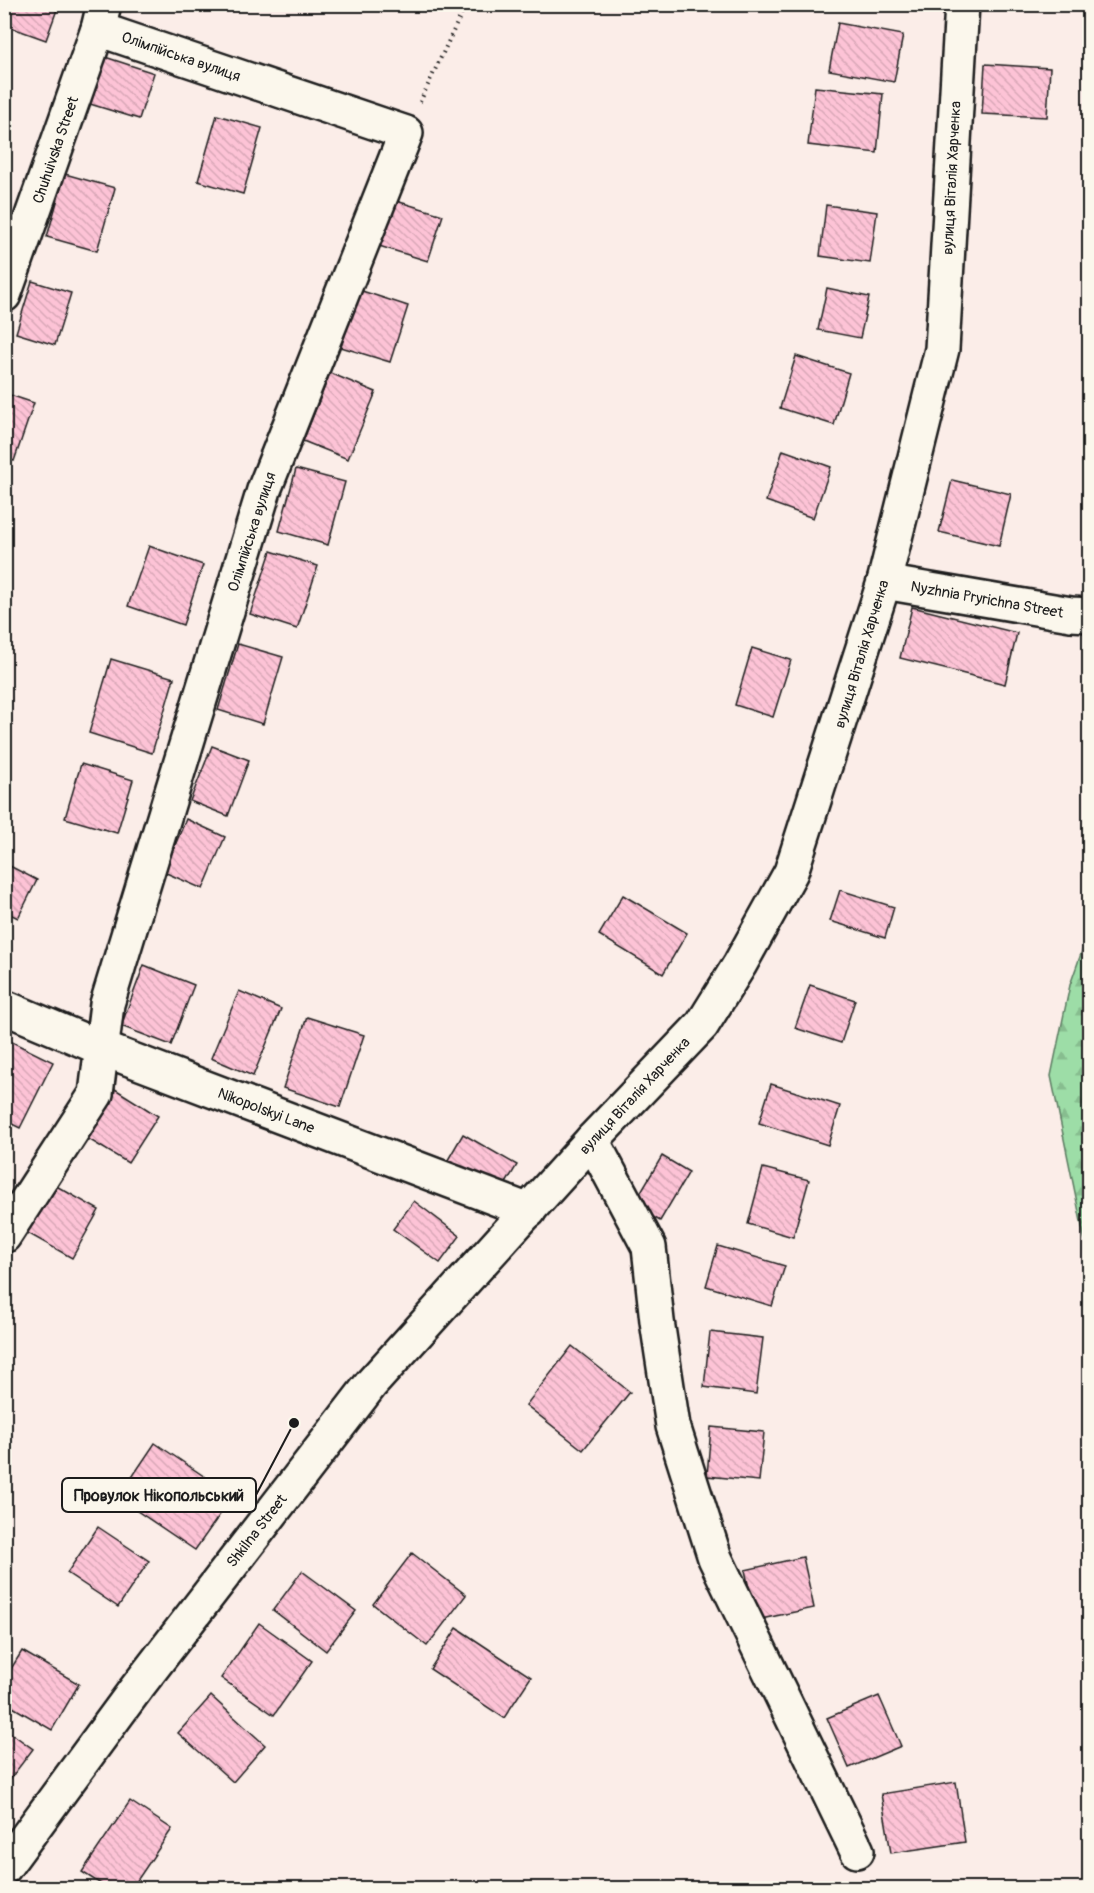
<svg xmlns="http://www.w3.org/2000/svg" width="1094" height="1893" font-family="Pangolin,sans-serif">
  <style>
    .forest { fill: url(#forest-firs); stroke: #5c7c62; stroke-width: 1.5 }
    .building { fill: url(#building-back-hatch); stroke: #1c1c1c; stroke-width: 1.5 }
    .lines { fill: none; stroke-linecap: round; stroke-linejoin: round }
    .minor-casing { stroke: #1c1c1c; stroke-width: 38 }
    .path { stroke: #1c1c1c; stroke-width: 4; stroke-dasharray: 1.5 4.5; stroke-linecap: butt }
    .minor { stroke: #fbf7ec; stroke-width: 33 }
    .labels { text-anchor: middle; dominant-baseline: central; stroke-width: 4.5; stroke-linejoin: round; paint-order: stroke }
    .street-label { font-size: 15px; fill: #1c1c1c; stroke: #fbf7ec }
    .leader { fill: none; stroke: #1c1c1c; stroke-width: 2 }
    .callout-dot { fill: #1c1c1c; stroke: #fbf7ec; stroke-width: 2 }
    .callout { fill: #fbf7ec; stroke: #1c1c1c; stroke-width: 2 }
    .callout-label { font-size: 16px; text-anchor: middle; font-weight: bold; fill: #1c1c1c }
  </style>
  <defs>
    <pattern id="forest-firs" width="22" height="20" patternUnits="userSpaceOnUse" patternTransform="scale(1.5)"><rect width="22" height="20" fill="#9ddda7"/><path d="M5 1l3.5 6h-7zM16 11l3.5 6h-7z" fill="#87bd8f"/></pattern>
    <pattern id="building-back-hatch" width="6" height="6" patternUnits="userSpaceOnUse" patternTransform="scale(1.5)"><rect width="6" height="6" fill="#fdc3d6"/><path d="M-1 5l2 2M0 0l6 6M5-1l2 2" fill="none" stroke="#d8a7b7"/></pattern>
  </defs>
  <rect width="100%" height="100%" fill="#fbede8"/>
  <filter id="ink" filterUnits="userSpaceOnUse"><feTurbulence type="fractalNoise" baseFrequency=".0167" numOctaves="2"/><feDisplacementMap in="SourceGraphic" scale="12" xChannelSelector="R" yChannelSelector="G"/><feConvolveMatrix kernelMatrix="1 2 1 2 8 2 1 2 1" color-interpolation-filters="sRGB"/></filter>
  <g filter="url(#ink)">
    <path class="forest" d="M1089 931V1248L1086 1246 1051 1076 1070 985Z"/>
    <g class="building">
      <path d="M9 4H59L46 40 4 25V17Z"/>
      <path d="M997 4H1048V9Z"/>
      <path d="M838 23 903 35 894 82 829 70Z"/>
      <path d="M105 57 154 73 139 119 90 104Z"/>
      <path d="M985 64 1050 68 1047 117 982 114Z"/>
      <path d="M815 87 883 94 877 153 808 145Z"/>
      <path d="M217 115 262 128 243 194 198 181Z"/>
      <path d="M65 174 115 188 97 251 47 237Z"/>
      <path d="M393 200 443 215 428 261 379 246Z"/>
      <path d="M826 205 877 212 870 263 820 256Z"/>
      <path d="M32 281 71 293 55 345 16 333Z"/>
      <path d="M827 288 869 297 860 338 818 330Z"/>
      <path d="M359 290 408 306 390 362 341 347Z"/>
      <path d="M796 356 849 373 834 425 780 408Z"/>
      <path d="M330 373 376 392 348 459 303 441Z"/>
      <path d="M4 393 34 403 14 461 4 458Z"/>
      <path d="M783 450 831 467 813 518 766 501Z"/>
      <path d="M296 469 345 482 328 545 279 531Z"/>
      <path d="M952 480 1011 494 999 546 939 532Z"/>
      <path d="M149 546 203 565 183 625 128 606Z"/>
      <path d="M271 551 318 566 297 629 250 614Z"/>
      <path d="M912 607 1017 633 1005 684 900 658Z"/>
      <path d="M238 644 283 657 263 724 218 710Z"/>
      <path d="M752 648 791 660 773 717 735 705Z"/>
      <path d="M111 659 174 678 152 753 89 733Z"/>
      <path d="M212 746 249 760 228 816 190 801Z"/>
      <path d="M81 764 133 780 117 833 65 818Z"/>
      <path d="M186 819 225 837 203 889 164 872Z"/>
      <path d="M4 863 37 880 18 918 4 911Z"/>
      <path d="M840 890 894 907 885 938 830 921Z"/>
      <path d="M623 895 687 933 663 974 599 935Z"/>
      <path d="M144 965 194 985 171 1045 121 1026Z"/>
      <path d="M810 985 855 1000 841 1043 795 1028Z"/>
      <path d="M239 991 281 1009 253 1076 211 1058Z"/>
      <path d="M307 1017 364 1035 340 1107 283 1088Z"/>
      <path d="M4 1038 53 1062 20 1128 4 1120Z"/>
      <path d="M771 1084 840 1106 828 1145 759 1123Z"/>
      <path d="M115 1089 158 1116 128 1163 85 1137Z"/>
      <path d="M463 1134 517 1165 499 1195 445 1165Z"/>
      <path d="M662 1156 689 1172 660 1221 633 1205Z"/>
      <path d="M763 1168 809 1180 793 1237 748 1224Z"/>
      <path d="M51 1183 99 1210 72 1258 24 1231Z"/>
      <path d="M414 1201 460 1236 440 1263 393 1229Z"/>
      <path d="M718 1246 785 1266 772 1306 706 1286Z"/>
      <path d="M710 1332 763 1338 756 1394 704 1387Z"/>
      <path d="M572 1346 630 1392 583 1450 526 1405Z"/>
      <path d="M711 1427 764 1432 759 1481 707 1476Z"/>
      <path d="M155 1443 233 1496 195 1550 118 1498Z"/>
      <path d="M98 1527 149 1561 118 1607 67 1573Z"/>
      <path d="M412 1553 466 1595 427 1646 373 1604Z"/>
      <path d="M803 1557 814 1608 756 1620 745 1570Z"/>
      <path d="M302 1571 356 1611 326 1651 273 1610Z"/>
      <path d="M259 1623 312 1661 274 1715 221 1678Z"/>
      <path d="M457 1628 531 1677 504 1718 430 1669Z"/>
      <path d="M22 1651 79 1684 52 1730 4 1702V1680Z"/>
      <path d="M211 1696 265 1745 233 1782 178 1733Z"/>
      <path d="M879 1696 901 1746 849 1768 827 1718Z"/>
      <path d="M4 1728 33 1749 4 1787Z"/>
      <path d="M956 1782 965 1842 891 1853 881 1794Z"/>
      <path d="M130 1801 172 1829 132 1888H107L82 1872Z"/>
    </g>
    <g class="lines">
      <defs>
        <g id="minor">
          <path d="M4 295 98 29 104 4"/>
          <path d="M884 582 1071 614 1090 615"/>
          <path d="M4 1007 101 1048 529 1211"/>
          <path d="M592 1140 649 1247 657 1321 673 1426 715 1558 857 1851"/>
          <path d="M4 1236 96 1094 107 1004 264 490 406 133 98 29"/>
          <path d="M4 1868 135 1690 371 1384 592 1140 702 1025 740 964 791 872 884 582 942 349 962 4"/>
        </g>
      </defs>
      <use href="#minor" class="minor-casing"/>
      <path class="path" d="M420 102 466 4"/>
      <use href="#minor" class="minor"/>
    </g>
  </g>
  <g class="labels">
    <g class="street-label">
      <text transform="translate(181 57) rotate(19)">Олімпійська вулиця</text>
      <text transform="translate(56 150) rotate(-71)">Chuhuivska Street</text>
      <text transform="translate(952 178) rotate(-87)">вулиця Віталія Харченка</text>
      <text transform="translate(252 532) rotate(-72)">Олімпійська вулиця</text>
      <text transform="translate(987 600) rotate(10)">Nyzhnia Pryrichna Street</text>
      <text transform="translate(862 654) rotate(-73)">вулиця Віталія Харченка</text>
      <text transform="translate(635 1096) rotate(-47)">вулиця Віталія Харченка</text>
      <text transform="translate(266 1111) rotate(21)">Nikopolskyi Lane</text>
      <text transform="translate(257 1531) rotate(-52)">Shkilna Street</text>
    </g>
  </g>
  <path class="leader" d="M294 1423L256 1495"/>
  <circle class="callout-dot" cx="294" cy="1423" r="6"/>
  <rect class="callout" x="62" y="1478" width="194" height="34" rx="6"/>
  <g class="callout-label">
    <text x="159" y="1501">Провулок Нікопольський</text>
  </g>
  <rect width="1094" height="1893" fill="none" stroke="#fbf7ec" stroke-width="24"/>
  <rect x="12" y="12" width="1070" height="1869" fill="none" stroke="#1c1c1c" stroke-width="2" filter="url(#ink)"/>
</svg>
